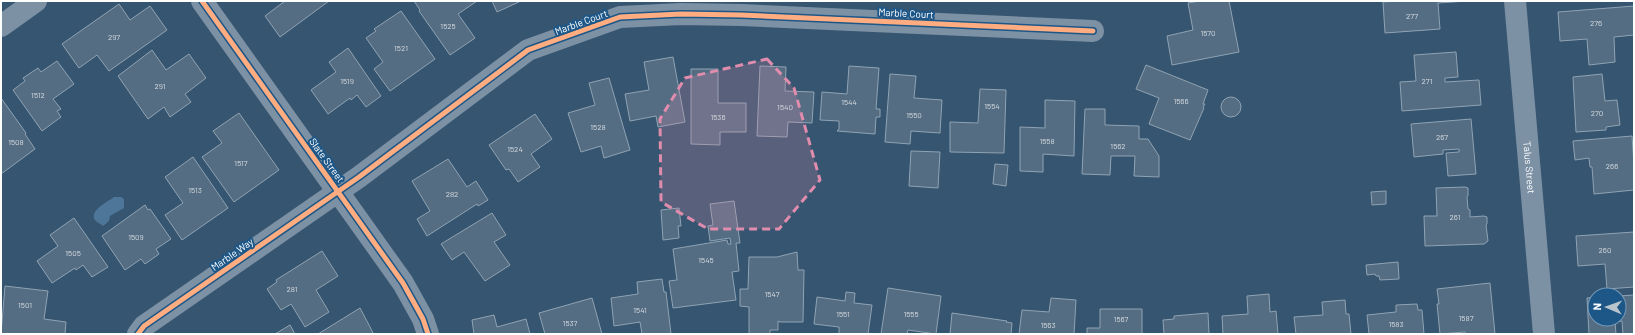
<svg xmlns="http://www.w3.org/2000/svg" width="1635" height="335" font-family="Barlow,sans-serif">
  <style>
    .water { fill: #4e7699 }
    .building { fill: #546d82; stroke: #90a3b3 }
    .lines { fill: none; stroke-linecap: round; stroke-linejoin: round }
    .minor { stroke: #7d91a5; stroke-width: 22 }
    .cycleway-casing { stroke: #1d5788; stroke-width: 8 }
    .cycleway { stroke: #ffac80; stroke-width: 5 }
    .marked { fill: #e08cad; fill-opacity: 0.2; stroke: #e08cad; stroke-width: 3; stroke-dasharray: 8 5; stroke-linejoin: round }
    .labels { text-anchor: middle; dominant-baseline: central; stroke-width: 4; stroke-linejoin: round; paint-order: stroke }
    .number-label { font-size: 8px; fill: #d4dae0 }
    .street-label { font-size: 10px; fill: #fff; stroke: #1d5788 }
  </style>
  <rect width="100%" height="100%" fill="#365570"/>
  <path class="water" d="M114 197H121L124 199V208L110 216 109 221 103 226C100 223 97 223 95 220 89 210 108 202 114 197Z"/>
  <g class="building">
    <path d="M285 1H329L280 37 265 16Z"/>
    <path d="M414 1H477L458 14 475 38 450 55 419 11 420 10Z"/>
    <path d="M492 1H521L497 12Z"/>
    <path d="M1200 1H1229L1239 52 1172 65 1167 36 1193 30 1188 3Z"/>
    <path d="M1397 1H1468L1438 3 1440 29 1385 33 1383 2Z"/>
    <path d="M119 4 130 20 150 6 167 30 109 71 97 55 79 68 62 44Z"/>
    <path d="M1634 6V35L1614 37 1615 62 1589 65 1587 39 1560 41 1558 12Z"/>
    <path d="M401 11 435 59 390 91 374 69 383 62 366 38 376 31 374 29Z"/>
    <path d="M348 48 381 96 366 107 357 95 351 100 350 98 328 114 311 90 336 72 329 62Z"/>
    <path d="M152 50 166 70 189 54 206 78 185 94 191 102 170 117 164 107 148 119 118 76Z"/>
    <path d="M1456 52 1458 77 1445 78V82L1479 80 1481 105 1402 111 1400 82 1416 81 1414 55Z"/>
    <path d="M673 57 685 122 658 127 656 116 630 121 625 94 649 90 644 62Z"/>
    <path d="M57 61 74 84 53 99 61 109 57 111 61 117 42 131 13 90 25 81 23 78 38 68 41 72Z"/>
    <path d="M1146 65 1208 90 1203 104H1205L1203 107 1204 108 1190 140 1149 124 1159 98 1136 89Z"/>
    <path d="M760 66 786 67 785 91 814 92 812 123 788 122 787 137 757 136Z"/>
    <path d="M849 66 879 68 876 109H880V117H876L875 134 837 131 839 129V121L820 120 822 92 847 94Z"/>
    <path d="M691 69H718V103H746V132H720V145L691 144Z"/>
    <path d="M890 74 916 76 914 98 942 100 940 133 911 131 910 144 885 142Z"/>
    <path d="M1602 74 1605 101 1617 100 1620 125 1606 127V130L1576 132 1573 77Z"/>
    <path d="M609 78 630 150 604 158 601 146 581 152 568 113 595 105 589 83Z"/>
    <path d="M980 89 1006 90 1004 153 950 152V122L978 123Z"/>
    <circle cx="1231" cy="107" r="10"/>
    <path d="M1 98 26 133 25 134 35 149 1 174Z"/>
    <path d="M1045 100 1075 101 1074 156 1043 154V172L1020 171V127L1045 128Z"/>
    <path d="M1085 109H1105V125L1139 126V139H1148L1159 156V177L1134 176 1135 156H1111L1110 175 1082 174Z"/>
    <path d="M239 113 279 170 234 202 202 157 222 143 213 131Z"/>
    <path d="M535 114 552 139 531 154 540 167 518 182 509 169 506 170 489 145Z"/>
    <path d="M1471 119 1476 174 1448 176 1446 153 1459 152V149L1443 150V154L1414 157 1411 124Z"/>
    <path d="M1632 136 1634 165V190L1594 194 1592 167H1590L1589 158 1575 160 1573 141Z"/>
    <path d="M911 151 940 152 938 188 909 186Z"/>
    <path d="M193 157 228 208 182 240 165 215 183 203 165 177Z"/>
    <path d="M448 159 467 187 476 181 488 200 478 206 477 204 427 236 417 219 430 211 412 181Z"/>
    <path d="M995 164 1008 165 1006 186 993 184Z"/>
    <path d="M1465 187 1468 188V196L1467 197 1468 209 1470 210V217L1484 216 1487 217V224L1486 225 1488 241 1484 244 1425 246 1424 216H1437L1436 188Z"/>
    <path d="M1386 191V204L1372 205 1371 192Z"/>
    <path d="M734 201 740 243H736L739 271 732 272 736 300 673 308 669 281 677 280 673 249 727 240 728 244H731L730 238 710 241 708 226 713 225 710 204Z"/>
    <path d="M145 205 148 210 150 209 171 239 156 249 159 254 145 264 141 259 125 270 102 236Z"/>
    <path d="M679 208 681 226H678L679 238 663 240 661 210Z"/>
    <path d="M492 213 506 235 494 242 510 265 485 281 464 252 452 260 441 244Z"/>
    <path d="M74 218 108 267 92 277 83 265 76 270 75 268 52 283 37 261 58 246 50 235Z"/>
    <path d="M1634 232V287L1607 289 1605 264 1578 266 1576 236Z"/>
    <path d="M322 251 338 276 316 290 329 312 305 327 291 304 281 310 267 289 277 282 276 280Z"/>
    <path d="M797 252 798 270H804L803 322H780L778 321V330H770V334H749V307L740 306V289H748L749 257H777Z"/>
    <path d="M1398 262 1399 279 1380 280 1379 276H1376L1375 274 1367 275 1366 265Z"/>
    <path d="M662 279 664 292H666L671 334H642L640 322 614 326 611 298 638 294 637 282Z"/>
    <path d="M1490 283 1495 334H1465V332L1440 334 1437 304H1439L1437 289Z"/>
    <path d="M5 286 48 291 44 319 66 322 65 334H1Z"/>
    <path d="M888 288 941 296 936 334 908 330 907 334H881Z"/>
    <path d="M846 292 855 293 854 303 872 305 868 334H839V327L814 324 817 297 845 301Z"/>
    <path d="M1269 294 1270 312 1276 311 1278 334H1223L1222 316 1248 314 1247 296Z"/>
    <path d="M1634 295V334H1623L1622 321 1615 322 1616 334H1589L1587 298 1595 297V319H1619V296Z"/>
    <path d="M592 298 602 334H545L539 313Z"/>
    <path d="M1051 298 1076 300 1074 334H1019L1022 310 1049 312Z"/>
    <path d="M1345 300 1346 314H1349L1351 334H1296L1294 317 1323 315 1322 302Z"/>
    <path d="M1417 304 1418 310H1422L1424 334H1369L1367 315 1396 312V305Z"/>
    <path d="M360 308 369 325 373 333 371 334H318Z"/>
    <path d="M1100 309H1142V334H1087V328H1100Z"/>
    <path d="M952 313 1007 321 1006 322 1012 323 1011 334H950Z"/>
    <path d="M1208 313 1209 334H1164L1163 320 1174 319V316Z"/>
    <path d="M494 315 497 327 526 319 530 334H474L472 320Z"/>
    <path d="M290 325 295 334H275Z"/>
  </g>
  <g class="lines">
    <g class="minor">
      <path d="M202 1 403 283 423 319 428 334"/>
      <path id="s1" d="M1515 1 1544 334"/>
      <path d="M1 26 36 1"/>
      <path d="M138 334 144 326 359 177 528 50 620 17 681 14 741 15 1093 31"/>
    </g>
    <defs>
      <g id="cycleway">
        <path d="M202 1 403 283 423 319 428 334"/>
        <path d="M138 334 144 326 359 177 528 50 620 17 681 14 741 15 1093 31"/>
      </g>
    </defs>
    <use href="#cycleway" class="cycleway-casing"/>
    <use href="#cycleway" class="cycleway"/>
  </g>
  <path class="marked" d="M767 59 794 88 820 180 779 229H708L661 202 660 119 685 78Z"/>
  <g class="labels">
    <g class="number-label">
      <text x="1412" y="16">277</text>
      <text x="1596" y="23">276</text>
      <text x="448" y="26">1525</text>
      <text x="1208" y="33">1570</text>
      <text x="114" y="37">297</text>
      <text x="401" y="48">1521</text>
      <text x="347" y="81">1519</text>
      <text x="1427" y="81">271</text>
      <text x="160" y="86">291</text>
      <text x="38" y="95">1512</text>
      <text x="1181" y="101">1566</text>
      <text x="849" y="102">1544</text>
      <text x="992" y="106">1554</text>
      <text x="785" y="107">1540</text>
      <text x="1597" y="113">270</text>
      <text x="914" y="115">1550</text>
      <text x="718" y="117">1536</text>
      <text x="598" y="127">1528</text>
      <text x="1442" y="137">267</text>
      <text x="1047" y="141">1558</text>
      <text x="16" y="142">1508</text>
      <text x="1118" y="146">1562</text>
      <text x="515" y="149">1524</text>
      <text x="241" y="163">1517</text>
      <text x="1612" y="166">266</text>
      <text x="195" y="190">1513</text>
      <text x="452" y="194">282</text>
      <text x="1455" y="217">261</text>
      <text x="136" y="237">1509</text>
      <text x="1605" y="250">260</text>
      <text x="73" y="253">1505</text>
      <text x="706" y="260">1545</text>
      <text x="292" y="289">281</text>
      <text x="772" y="294">1547</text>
      <text x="25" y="305">1501</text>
      <text x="640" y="310">1541</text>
      <text x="843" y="314">1551</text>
      <text x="911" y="314">1555</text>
      <text x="1466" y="318">1587</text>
      <text x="1121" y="319">1567</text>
      <text x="570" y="323">1537</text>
      <text x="1396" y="324">1583</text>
      <text x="1048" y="325">1563</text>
    </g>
    <g class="street-label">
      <text transform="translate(906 13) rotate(3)">Marble Court</text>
      <text transform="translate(581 22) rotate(-20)">Marble Court</text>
      <text transform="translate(327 160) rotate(54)">Slate Street</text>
      <text stroke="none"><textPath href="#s1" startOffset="167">Talus Street</textPath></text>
      <text transform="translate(232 254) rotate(-35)">Marble Way</text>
    </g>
  </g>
  <rect width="1635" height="335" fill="none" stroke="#ffffff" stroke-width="4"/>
  <g transform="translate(1607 307) rotate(272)"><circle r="19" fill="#1d5788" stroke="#779ab8"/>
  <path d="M0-3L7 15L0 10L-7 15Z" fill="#b9c4cd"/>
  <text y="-6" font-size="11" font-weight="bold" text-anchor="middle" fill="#ffffff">N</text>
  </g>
</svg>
